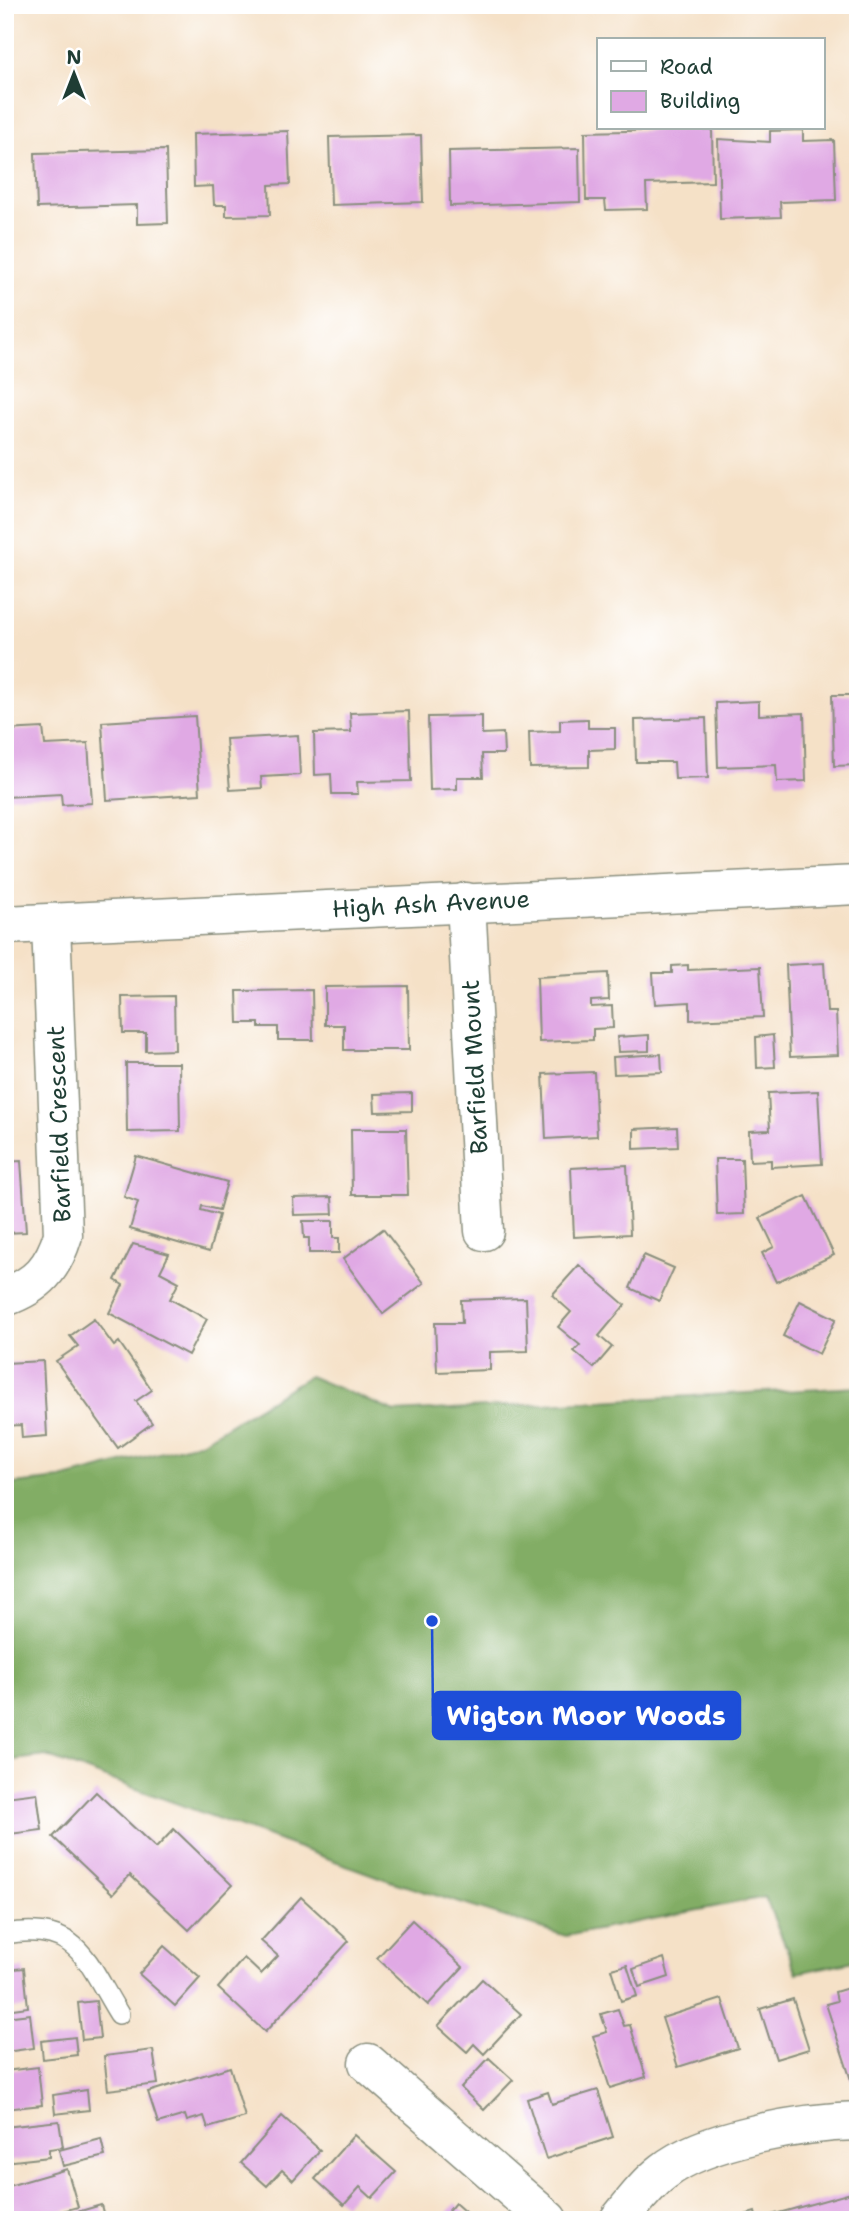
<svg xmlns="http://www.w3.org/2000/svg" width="863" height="2225" font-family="'Shantell Sans',sans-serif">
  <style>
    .forest { fill: #82ad65; stroke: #50754c; stroke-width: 2 }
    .building { fill: #e0a9e4 }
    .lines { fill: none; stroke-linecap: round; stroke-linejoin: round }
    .service-casing { stroke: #8a8f7e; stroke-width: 22 }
    .minor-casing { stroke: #8a8f7e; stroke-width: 41 }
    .service { stroke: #fff; stroke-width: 19 }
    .minor { stroke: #fff; stroke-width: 38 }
    .labels { text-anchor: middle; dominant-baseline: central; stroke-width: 5; stroke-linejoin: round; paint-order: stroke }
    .street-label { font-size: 24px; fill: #1f3d34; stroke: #fff }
    .leader { fill: none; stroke: #1d4ed8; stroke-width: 2.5 }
    .callout-dot { fill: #1d4ed8; stroke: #fff; stroke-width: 2.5 }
    .callout { fill: #1d4ed8; stroke: #1d4ed8; stroke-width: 2.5 }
    .callout-label { font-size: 26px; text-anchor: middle; font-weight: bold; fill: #fff }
  </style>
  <rect width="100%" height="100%" fill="#fff"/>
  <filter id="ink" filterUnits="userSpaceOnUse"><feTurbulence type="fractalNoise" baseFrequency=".0143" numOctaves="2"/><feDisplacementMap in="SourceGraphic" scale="14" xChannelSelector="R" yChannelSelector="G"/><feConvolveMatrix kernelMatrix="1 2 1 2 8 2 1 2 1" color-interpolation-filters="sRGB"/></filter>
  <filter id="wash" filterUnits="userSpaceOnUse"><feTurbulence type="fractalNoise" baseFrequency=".00686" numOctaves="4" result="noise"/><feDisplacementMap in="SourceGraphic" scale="28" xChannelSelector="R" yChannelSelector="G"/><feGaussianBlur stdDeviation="1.57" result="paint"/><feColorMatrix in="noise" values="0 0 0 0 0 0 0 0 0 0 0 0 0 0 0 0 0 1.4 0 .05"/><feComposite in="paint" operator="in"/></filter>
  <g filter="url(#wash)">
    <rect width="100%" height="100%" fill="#f5e1c7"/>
    <path class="forest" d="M309 1376 395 1412 858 1387V1960L797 1973 765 1897 566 1936 390 1881 46 1756 5 1761V1485L61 1479 201 1442Z"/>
    <g id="blocks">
      <g class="building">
        <rect x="5" y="110" width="5" height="50"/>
        <path d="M712 129 713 182 646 184 647 209 606 210 605 200H586L585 132Z"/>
        <path d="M803 130V141L834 140 836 200 780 202 781 217 720 219 718 139 770 142V131Z"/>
        <path d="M288 131 290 184 269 185 270 215 226 216V205H214L213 186 194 187 193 134Z"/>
        <path d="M421 135 423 202 331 205 329 137Z"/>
        <path d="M579 148 580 202 450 206 449 151Z"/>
        <path d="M166 150 168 223 137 224V205L37 208 35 153Z"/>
        <path d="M832 695H858V765L834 766Z"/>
        <path d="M759 701V715L804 713 806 781 777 782 776 765 718 767 716 703Z"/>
        <path d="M409 711 411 781 357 782 358 794H332L331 774 315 775 314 733 351 732 350 713Z"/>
        <path d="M195 716 200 794 107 800 102 722Z"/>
        <path d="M482 716V734L503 733 504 754H482L483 777H457V789L430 790 428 717Z"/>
        <path d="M706 718 708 778 675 779 674 762H636L635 720Z"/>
        <path d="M588 719V728H615V749L589 750V767L530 768 529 732 560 731V720Z"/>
        <path d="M43 728 45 745 88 743 92 803 62 805 61 794 5 797V730Z"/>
        <path d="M298 735 300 775 261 777 262 788 230 790 226 739Z"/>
        <path d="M824 963 827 1012H836L838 1055 790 1057 786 965Z"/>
        <path d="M688 965V970L760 967 763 1017 690 1020V1002L655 1004 653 973H672V966Z"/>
        <path d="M608 973 609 1000 591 1001V1007L612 1006 613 1028 593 1029V1040L539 1042 537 977Z"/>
        <path d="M408 986 409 1050H344V1025H325V987Z"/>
        <path d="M312 990 313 1040H278V1027H259V1023H238L237 991Z"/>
        <path d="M174 996 175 1050 146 1051V1033H123L122 997Z"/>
        <path d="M649 1035V1051L618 1052 617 1037Z"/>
        <path d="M773 1035 775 1067 757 1068 756 1037Z"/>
        <path d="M661 1054 662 1072 614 1074 613 1057Z"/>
        <path d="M126 1063H179L180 1131 127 1132Z"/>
        <path d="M594 1072 597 1136 546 1139 543 1074Z"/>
        <path d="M818 1091 822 1164 771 1167V1160L750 1161 749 1131 770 1130 768 1093Z"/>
        <path d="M412 1093V1111L375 1112 374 1094Z"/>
        <path d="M677 1127 678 1147 634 1149V1129Z"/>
        <path d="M351 1129H406L408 1195H352Z"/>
        <path d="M136 1156 227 1182 219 1210 202 1206 201 1210 219 1215 209 1252 130 1229 138 1202 124 1197Z"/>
        <path d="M715 1159H742L744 1214 717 1215Z"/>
        <path d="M21 1161 26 1232 5 1233V1162Z"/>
        <path d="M627 1165 630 1234 574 1237 571 1168Z"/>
        <path d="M806 1196 834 1255 776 1282 762 1253 774 1247 760 1218Z"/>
        <path d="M332 1197 333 1214 294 1215 293 1198Z"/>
        <path d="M303 1221H333V1238H339V1253H309V1238H304Z"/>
        <path d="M383 1229 424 1283 383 1314 343 1259Z"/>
        <path d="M133 1244 169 1254 160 1272 179 1282 170 1299 207 1319 188 1355 109 1313 123 1285 115 1280Z"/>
        <path d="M644 1255 674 1268 659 1301 630 1288Z"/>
        <path d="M579 1265 625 1305 599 1336 612 1347 594 1368 574 1351 580 1345 558 1327 571 1312 552 1295Z"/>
        <path d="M526 1298 528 1351 490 1352V1370L437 1372 435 1323H462L461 1300Z"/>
        <path d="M800 1301 836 1319 819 1354 783 1336Z"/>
        <path d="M94 1319 114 1346 119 1342 152 1390 136 1401 152 1423 118 1448 56 1361 78 1346 70 1336Z"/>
        <path d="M43 1361 47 1436 22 1438 21 1425 5 1426V1363Z"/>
        <path d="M96 1792 156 1848 174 1829 232 1885 189 1930 130 1875 113 1894 53 1837Z"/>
        <path d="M37 1793 42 1830 10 1834 5 1797Z"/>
        <path d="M301 1897 349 1941 265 2032 218 1988 244 1958 261 1974 278 1956 261 1941Z"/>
        <path d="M412 1920 463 1967 428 2005 377 1958Z"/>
        <path d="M164 1946 200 1978 175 2006 139 1974Z"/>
        <path d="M664 1958 669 1977 639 1987 633 1969Z"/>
        <path d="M627 1965 637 1996 621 2001 611 1969Z"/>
        <path d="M24 1968 28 2007 5 2010V1970Z"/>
        <path d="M482 1979 521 2014 484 2054 474 2044 467 2052 438 2026Z"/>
        <path d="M858 1985V2078L851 2080 826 2004 837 2001 835 1992Z"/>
        <path d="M722 1999 738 2048 678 2067 662 2018Z"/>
        <path d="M793 1999 809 2049 776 2059 760 2009Z"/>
        <path d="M96 2001 100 2038 82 2040 78 2003Z"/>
        <path d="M618 2009 624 2026 630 2025 646 2077 610 2088 593 2036 607 2032 601 2014Z"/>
        <path d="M30 2014 34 2048 5 2052V2017Z"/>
        <path d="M75 2037 77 2055 43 2059 41 2041Z"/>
        <path d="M153 2050 158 2084 108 2090 104 2056Z"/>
        <path d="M489 2058 513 2080 484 2110 461 2088Z"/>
        <path d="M38 2067 42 2105 5 2109V2071Z"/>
        <path d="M230 2067 245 2117 208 2128 204 2116 187 2121 185 2115 158 2123 148 2092Z"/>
        <path d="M87 2090 89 2110 55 2114 53 2095Z"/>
        <path d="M598 2090 613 2137 546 2159 527 2099 548 2092 552 2104Z"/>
        <path d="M282 2116 320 2150 293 2180 282 2170 267 2186 241 2163Z"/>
        <path d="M59 2121 63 2147 49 2149V2157L5 2162V2127Z"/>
        <path d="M354 2135 396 2172 372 2198 360 2187 344 2205 315 2179Z"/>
        <path d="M101 2139 105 2156 63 2166 59 2150Z"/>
        <path d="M67 2169 78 2207 44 2216 45 2220H5V2187Z"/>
        <path d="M858 2191V2220H769L768 2216Z"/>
        <path d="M455 2203 474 2220H441Z"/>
        <path d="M101 2205 105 2220H68L67 2215Z"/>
        <path d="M755 2212 757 2220H731V2219Z"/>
      </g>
    </g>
  </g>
  <g filter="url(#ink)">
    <use href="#blocks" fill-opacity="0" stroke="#8a8f7e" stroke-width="2"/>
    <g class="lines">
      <defs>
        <path id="service" d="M5 1934C79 1921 86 1961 119 2014"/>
        <g id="minor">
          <path d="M466 902 484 1231"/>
          <path d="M5 925 858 885"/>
          <path d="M5 1297C38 1285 53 1268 63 1235L51 924"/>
          <path d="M368 2063 548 2220"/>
          <path d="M619 2220C632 2204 646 2185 663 2172 705 2138 804 2122 858 2121"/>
        </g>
      </defs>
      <use href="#service" class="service-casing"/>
      <use href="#minor" class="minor-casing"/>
      <use href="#service" class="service"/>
      <use href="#minor" class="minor"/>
    </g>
  </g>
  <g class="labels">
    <g class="street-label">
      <text transform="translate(431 904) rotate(-3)">High Ash Avenue</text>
      <text transform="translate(475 1067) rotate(-93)">Barfield Mount</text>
      <text transform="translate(59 1124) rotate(-92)">Barfield Crescent</text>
    </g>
  </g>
  <path class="leader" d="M432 1621L433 1716"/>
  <circle class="callout-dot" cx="432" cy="1621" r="7"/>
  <rect class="callout" x="433" y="1692" width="307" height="47" rx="7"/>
  <g class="callout-label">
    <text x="586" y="1725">Wigton Moor Woods</text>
  </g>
  <rect width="863" height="2225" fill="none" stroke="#fff" stroke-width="28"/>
  <rect x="597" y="38" width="228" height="91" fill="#ffffff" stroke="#a5b1ae" stroke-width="2"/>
  <rect x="611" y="61" width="35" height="10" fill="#ffffff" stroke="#a5b1ae" stroke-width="2"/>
  <text x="660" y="74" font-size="21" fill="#1f3d34">Road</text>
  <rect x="611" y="91" width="35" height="21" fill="#e0a9e4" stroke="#a5b1ae" stroke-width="2"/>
  <text x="660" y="108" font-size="21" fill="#1f3d34">Building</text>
  <g transform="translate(74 74)" stroke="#ffffff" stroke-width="5" paint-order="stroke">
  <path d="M0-5L12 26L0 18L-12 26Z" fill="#1f3d34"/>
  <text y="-10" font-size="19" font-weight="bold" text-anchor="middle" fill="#1f3d34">N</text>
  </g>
</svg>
